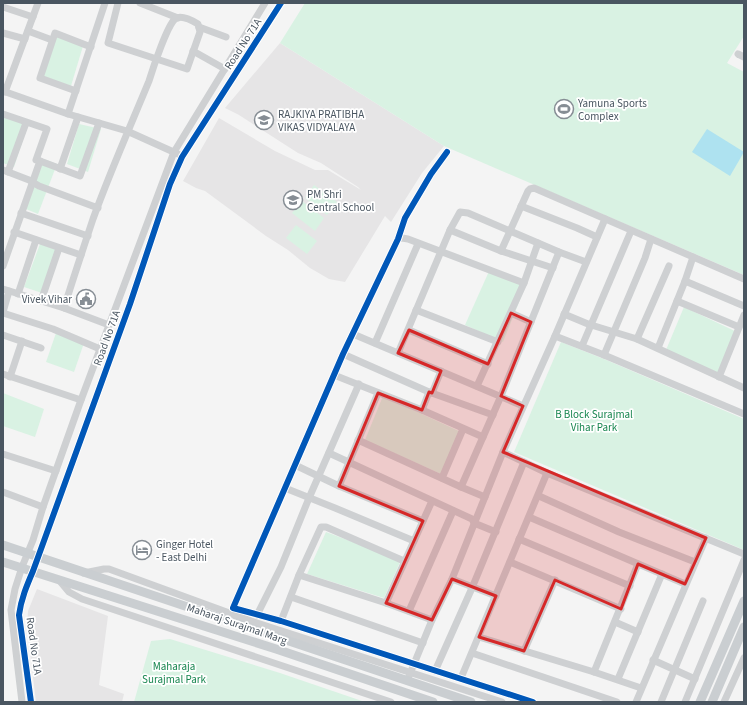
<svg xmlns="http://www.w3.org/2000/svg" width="747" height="705" font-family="'Source Sans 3',sans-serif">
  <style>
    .education { fill: #e6e5e6 }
    .green { fill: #d9f2e3 }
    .water { fill: #aee2f0 }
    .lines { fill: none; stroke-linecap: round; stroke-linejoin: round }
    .minor { stroke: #ced0d2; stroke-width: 7 }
    .major { stroke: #caced1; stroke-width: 9 }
    .cycleway-casing { stroke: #fff; stroke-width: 8 }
    .cycleway { stroke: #0057b8; stroke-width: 6 }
    .marked { fill: #d62828; fill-opacity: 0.2; stroke: #d62828; stroke-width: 3; stroke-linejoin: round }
    .labels { text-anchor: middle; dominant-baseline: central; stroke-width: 3.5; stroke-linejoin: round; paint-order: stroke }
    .street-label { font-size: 11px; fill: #4a5661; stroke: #fff }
    .poi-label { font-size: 11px; fill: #4a5661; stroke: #fff; text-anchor: start }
    .park-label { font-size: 11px; fill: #17864f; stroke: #fff }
  </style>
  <rect width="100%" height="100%" fill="#f4f4f4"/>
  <g class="education">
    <path d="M280 43 444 146 422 173 391 222 385 216 345 282 329 279 310 268 288 250 266 236 205 191 196 188 183 181 219 118 275 151 315 170H328L361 190 358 187 321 163 298 153 239 115 225 108Z"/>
    <path d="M37 589 108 616 99 685 124 694 122 702H36L27 627 28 611Z"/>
  </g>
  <g class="green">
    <path d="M305 3H744V36L727 63 744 72V275L444 146 280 43Z"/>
    <path d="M57 36 83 46 71 86 43 76Z"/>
    <path d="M3 112 29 121 14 167 3 163Z"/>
    <path d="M79 124 101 129 88 172 67 164Z"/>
    <path d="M44 159 57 164 38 214 26 209Z"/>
    <path d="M314 185 337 202 327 215 305 198Z"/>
    <path d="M302 201 324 218 315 231 292 213Z"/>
    <path d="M296 225 317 241 307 254 286 238Z"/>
    <path d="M40 244 60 251 45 294 24 287Z"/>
    <path d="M490 269 526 285 503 342 465 325Z"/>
    <path d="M684 307 739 333 722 375 666 350Z"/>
    <path d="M56 333 84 343 74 372 46 362Z"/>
    <path d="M561 342 604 359 744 419V550L514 452Z"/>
    <path d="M3 393 44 409 35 437 3 426Z"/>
    <path d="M383 396 461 432 441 474 365 440Z"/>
    <path d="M326 532 401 560 384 598 307 574Z"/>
    <path d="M170 639 280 673 365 702H134L151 641Z"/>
  </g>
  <path class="water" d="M707 129 744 152 730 176 692 152Z"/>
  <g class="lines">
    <g class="minor">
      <path d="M140 3 178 18"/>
      <path d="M3 7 33 17"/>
      <path d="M199 27 226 37"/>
      <path d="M28 31 52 40"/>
      <path d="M3 33 25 39"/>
      <path d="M193 51 225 69"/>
      <path d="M738 54 744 57"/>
      <path d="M3 91 68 114 127 131 178 154"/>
      <path d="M76 91 40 78 55 33 91 47"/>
      <path d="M5 92 38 3"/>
      <path d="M3 114 47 129 36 160 40 161 3 266"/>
      <path d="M68 114 105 3"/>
      <path d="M447 152 431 174 405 218 398 239 343 354 233 608 281 621 533 702"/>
      <path d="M40 161 80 176 99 123"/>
      <path d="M60 169 78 117"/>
      <path d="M3 170 29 180 39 186 98 208"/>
      <path d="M8 172 26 123"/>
      <path d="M521 206 577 228 597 237"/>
      <path d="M21 213 88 236"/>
      <path d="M450 230 501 251 553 268"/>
      <path d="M14 232 81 255"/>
      <path d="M398 239 402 238 408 239 524 283"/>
      <path d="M501 251 528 191 530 189 534 188 744 279"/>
      <path d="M685 281 744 306"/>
      <path d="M3 289 64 308 109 325"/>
      <path d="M18 294 36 240"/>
      <path d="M41 301 59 248"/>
      <path d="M677 301 739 327"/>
      <path d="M64 308C73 279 83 249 93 219 110 172 130 127 149 81 153 68 167 26 175 19 181 14 193 21 198 24L200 32 187 69 108 43 118 3"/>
      <path d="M416 310 498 342"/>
      <path d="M3 312 9 291"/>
      <path d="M3 313 53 329 100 349"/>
      <path d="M511 313 531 322"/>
      <path d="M564 314 588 324 637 339 744 388"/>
      <path d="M409 330 488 364"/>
      <path d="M353 334 523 406"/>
      <path d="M3 335 41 348"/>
      <path d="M555 336 604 355 744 414"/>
      <path d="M637 339 669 266"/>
      <path d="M375 343 418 244"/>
      <path d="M582 346 631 231"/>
      <path d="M658 348 685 281 693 257"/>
      <path d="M398 353 450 230 460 212 468 213 559 252 586 262"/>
      <path d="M343 354 429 392 493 415"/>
      <path d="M604 355 645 258 651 239"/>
      <path d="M3 374 81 400"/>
      <path d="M334 375 422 410 483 437"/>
      <path d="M10 377 22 341"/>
      <path d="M719 377 744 315"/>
      <path d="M477 386 524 283 538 243"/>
      <path d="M432 393 441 371"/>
      <path d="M422 410 429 392"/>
      <path d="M358 440 461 487 485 497"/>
      <path d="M503 452 547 473 744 554"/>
      <path d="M329 453 472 519 474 523 496 532"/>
      <path d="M3 454 56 471"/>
      <path d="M295 465 339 486 423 521"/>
      <path d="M442 478 463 429"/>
      <path d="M339 486 378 393"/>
      <path d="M461 487 501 396 559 252"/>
      <path d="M285 488 335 508 414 541"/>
      <path d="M3 492 43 507"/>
      <path d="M539 496 619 532 695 562"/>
      <path d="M529 517 685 584"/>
      <path d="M519 539 630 586"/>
      <path d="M510 562 621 609"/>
      <path d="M84 573 104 569H109L254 622 502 702"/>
      <path d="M299 575 386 603 432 620"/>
      <path d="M452 579 496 596"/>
      <path d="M59 580 69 592 82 599 391 702"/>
      <path d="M291 597 423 643"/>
      <path d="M386 603 432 501"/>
      <path d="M409 611 453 511"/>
      <path d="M257 615 281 567 309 498 359 384"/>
      <path d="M281 621 299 575 321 527H326L404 561"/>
      <path d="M615 622 638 632"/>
      <path d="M479 637 594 672 641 688"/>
      <path d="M524 651 555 580"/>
      <path d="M472 653 617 702"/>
      <path d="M653 660 695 679"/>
      <path d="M435 671 472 588 524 462"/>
      <path d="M594 672 638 564"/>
      <path d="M461 678 547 473"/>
      <path d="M618 679 662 574"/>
      <path d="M407 681 432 620 452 579 503 452 555 336 605 219"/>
      <path d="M22 702 11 610 15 589 22 567 33 540 43 507 81 400 174 152 265 3"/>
      <path d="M31 702 19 615C21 599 27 585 33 571L130 304 170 184 182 157 281 3"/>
      <path d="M636 702 706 538"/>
      <path d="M661 702 703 601"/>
      <path d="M685 702 744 560"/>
      <path d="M724 702 744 658"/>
    </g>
    <g class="major">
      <path d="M3 545 471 702"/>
      <path d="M3 562 276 649 433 702"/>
      <path d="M700 702 744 601"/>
      <path d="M712 702 744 627"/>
    </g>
    <defs>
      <g id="cycleway">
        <path d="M447 152 431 174 405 218 398 239 343 354 233 608 281 621 533 702"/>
        <path d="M31 702 19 615C21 599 27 585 33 571L130 304 170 184 182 157 281 3"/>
      </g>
    </defs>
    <use href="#cycleway" class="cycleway-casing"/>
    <use href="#cycleway" class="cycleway"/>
  </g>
  <path class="marked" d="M511 313 531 322 501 396 523 406 503 452 706 538 685 584 638 564 621 609 555 580 524 651 479 637 496 596 452 579 432 620 386 603 423 521 339 486 378 393 422 410 429 392 432 393 441 371 398 353 409 330 488 364Z"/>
  <defs>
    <symbol id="stadium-ring" viewBox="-11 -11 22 22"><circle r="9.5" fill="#fff" stroke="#868d94" stroke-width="1.5"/><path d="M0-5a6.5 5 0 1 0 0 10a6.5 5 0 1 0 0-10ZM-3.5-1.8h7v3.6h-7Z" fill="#868d94"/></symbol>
    <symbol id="school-ring" viewBox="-11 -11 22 22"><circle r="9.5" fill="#fff" stroke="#868d94" stroke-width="1.5"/><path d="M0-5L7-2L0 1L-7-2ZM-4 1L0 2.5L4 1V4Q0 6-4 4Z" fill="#868d94"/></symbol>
    <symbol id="civic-ring" viewBox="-11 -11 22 22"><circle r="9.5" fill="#fff" stroke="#868d94" stroke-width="1.5"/><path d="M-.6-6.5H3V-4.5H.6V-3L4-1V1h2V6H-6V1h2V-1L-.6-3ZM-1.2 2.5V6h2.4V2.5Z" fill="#868d94"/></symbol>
    <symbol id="hotel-ring" viewBox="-11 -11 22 22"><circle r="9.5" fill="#fff" stroke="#868d94" stroke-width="1.5"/><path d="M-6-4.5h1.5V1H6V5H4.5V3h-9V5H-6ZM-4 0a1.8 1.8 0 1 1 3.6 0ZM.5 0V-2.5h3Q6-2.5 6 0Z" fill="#868d94"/></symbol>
  </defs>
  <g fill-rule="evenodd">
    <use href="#stadium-ring" x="553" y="98" width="22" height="22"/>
    <use href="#school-ring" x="253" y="109" width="22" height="22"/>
    <use href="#school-ring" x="282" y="189" width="22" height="22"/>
    <use href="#civic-ring" x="75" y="288" width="22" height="22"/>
    <use href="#hotel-ring" x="131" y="539" width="22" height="22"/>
  </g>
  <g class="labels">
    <g class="street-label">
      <text transform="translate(243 44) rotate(-57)">Road No 71A</text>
      <text transform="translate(107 338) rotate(-70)">Road No 71A</text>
      <text transform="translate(237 624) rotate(19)">Maharaj Surajmal Marg</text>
      <text transform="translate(34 646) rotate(82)">Road No 71A</text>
    </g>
    <g class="poi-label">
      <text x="578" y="103">Yamuna Sports<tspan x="578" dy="13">Complex</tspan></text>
      <text x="278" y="114">RAJKIYA PRATIBHA<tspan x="278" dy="13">VIKAS VIDYALAYA</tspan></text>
      <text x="307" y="194">PM Shri<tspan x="307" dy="13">Central School</tspan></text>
      <text x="72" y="299" text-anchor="end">Vivek Vihar</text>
      <text x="156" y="544">Ginger Hotel<tspan x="156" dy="13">- East Delhi</tspan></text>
    </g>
    <g class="park-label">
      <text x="594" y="414">B Block Surajmal<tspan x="594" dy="13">Vihar Park</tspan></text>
      <text x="174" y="666">Maharaja<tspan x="174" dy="13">Surajmal Park</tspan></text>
    </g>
  </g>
  <rect width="747" height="705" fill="none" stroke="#4a5661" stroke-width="8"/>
</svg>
